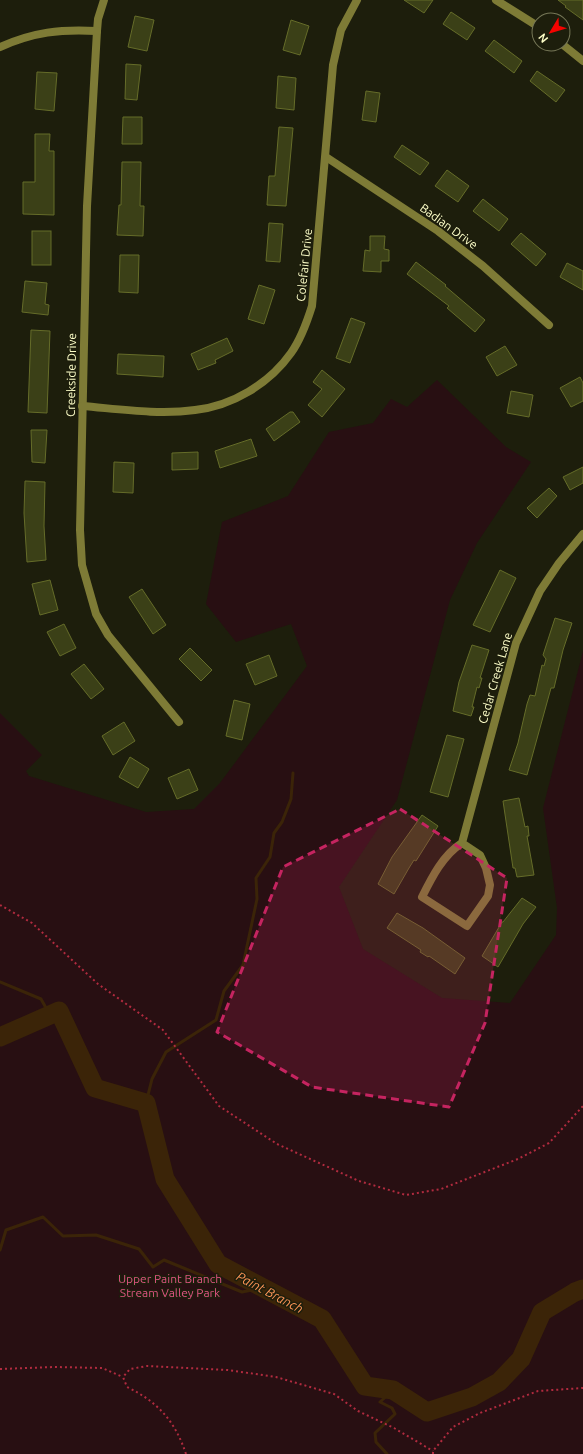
<svg xmlns="http://www.w3.org/2000/svg" width="583" height="1454" font-family="Ubuntu,sans-serif">
  <style>
    .green { fill: #280f12 }
    .lines { fill: none; stroke-linecap: round; stroke-linejoin: round }
    .stream { stroke: #3b2408; stroke-width: 3 }
    .river { stroke: #3b2408; stroke-width: 19 }
    .building { fill: #3b4017; stroke: #656c29 }
    .path { stroke: #b12b3f; stroke-width: 2; stroke-dasharray: 2 3; stroke-linecap: butt }
    .street { stroke: #7e7b36; stroke-width: 8 }
    .marked { fill: #c52460; fill-opacity: 0.2; stroke: #c52460; stroke-width: 3; stroke-dasharray: 8 5; stroke-linejoin: round }
    .labels { text-anchor: middle; dominant-baseline: central; stroke-width: 3; stroke-linejoin: round; paint-order: stroke }
    .street-label { font-size: 12px; fill: #feffc9; stroke: #1d1e0c }
    .park-label { font-size: 12px; fill: #e05483; stroke: #1d1e0c }
    .water-label { font-size: 13px; font-style: italic; fill: #ff9657; stroke: #1d1e0c }
  </style>
  <rect width="100%" height="100%" fill="#1d1e0c"/>
  <path class="green" d="M437 380 506 447 531 462 477 543 450 600 397 800 339 887 363 949 442 998 510 1003 556 935 557 908 543 808 583 651V1454H0V713L42 755 26 771 29 776 146 812 194 809 220 783 307 666 291 624 236 642 206 604 222 522 288 496 329 432 373 423 391 399 407 407Z"/>
  <g class="lines">
    <g class="stream">
      <path d="M0 982 41 999 50 1015"/>
      <path d="M146 1103 152 1079 166 1052 216 1020 224 991 243 965 257 899 256 878 270 857 274 833 282 822 291 799 293 773"/>
      <path d="M0 1250 6 1230 43 1217 63 1236 96 1235 139 1249 153 1267 164 1260 242 1292 263 1288"/>
      <path d="M387 1454 376 1442 375 1433 395 1414 392 1408 380 1402 393 1390"/>
    </g>
    <path class="river" d="M0 1037 59 1011 95 1088 146 1103 165 1179 218 1264 322 1319 365 1386 393 1390 427 1412 472 1397 499 1382 521 1359 542 1312 575 1292 583 1289"/>
  </g>
  <g class="building">
    <path d="M404 0H433L424 13Z"/>
    <path d="M558 0H583V20L565 7 566 6Z"/>
    <path d="M451 12 475 28 467 40 443 24Z"/>
    <path d="M135 16 154 20 147 51 128 47Z"/>
    <path d="M291 20 309 26 300 55 283 50Z"/>
    <path d="M494 40 522 61 514 73 485 51Z"/>
    <path d="M126 64 141 65 137 100 125 99Z"/>
    <path d="M537 71 565 90 556 102 530 81Z"/>
    <path d="M37 72 57 73 54 111 35 109Z"/>
    <path d="M278 76 296 78 294 110 276 108Z"/>
    <path d="M366 91 380 93 376 122 362 120Z"/>
    <path d="M123 117H142V144H122Z"/>
    <path d="M279 127 293 128 286 206 267 205 269 176H275Z"/>
    <path d="M35 134H50L49 151H54V215L23 214V182H35Z"/>
    <path d="M402 145 429 163 420 175 394 157Z"/>
    <path d="M122 162H141L140 206H144L143 236 117 235 119 205H121Z"/>
    <path d="M447 170 469 186 458 202 435 186Z"/>
    <path d="M483 199 508 219 499 231 473 211Z"/>
    <path d="M269 223 283 224 280 262 266 261Z"/>
    <rect x="32" y="231" width="19" height="34"/>
    <path d="M521 233 546 254 536 266 511 244Z"/>
    <path d="M370 236H385L384 249 389 250V261H381V272L363 271 365 250 370 251Z"/>
    <path d="M120 255H139L138 293 119 292Z"/>
    <path d="M416 262 446 285 445 286 485 320 475 332 447 308 449 306 407 274Z"/>
    <path d="M567 263 583 271V290L560 277Z"/>
    <path d="M25 281 47 283 45 304 49 305 48 315 22 312Z"/>
    <path d="M259 285 275 290 264 324 248 319Z"/>
    <path d="M351 318 365 323 350 363 336 358Z"/>
    <path d="M31 330 50 331 47 413 28 412Z"/>
    <path d="M227 338 233 351 215 360 216 363 198 370 191 354Z"/>
    <path d="M505 346 517 365 497 376 486 357Z"/>
    <path d="M118 354 164 356 163 377 117 374Z"/>
    <path d="M322 370 345 389 322 417 308 405 322 389 313 382Z"/>
    <path d="M580 377 583 383V401L571 407 560 388Z"/>
    <path d="M511 391 533 395 529 417 507 413Z"/>
    <path d="M290 412H293L300 422 274 441 266 429Z"/>
    <path d="M31 430H47L45 463 32 462Z"/>
    <path d="M251 439 257 456 220 468 215 451Z"/>
    <path d="M198 452V469L172 470V453Z"/>
    <path d="M114 462 134 463 133 493 113 492Z"/>
    <path d="M583 467V483L570 490 563 477Z"/>
    <path d="M25 481 45 482 44 526 46 560 27 562 24 513Z"/>
    <path d="M549 488 557 496 537 518 527 508Z"/>
    <path d="M500 570 516 578 490 632 473 625Z"/>
    <path d="M50 580 58 610 40 615 32 584Z"/>
    <path d="M142 589 166 625 153 634 129 597Z"/>
    <path d="M555 618 572 623 563 650 554 688H551L527 775 509 770 518 743 527 704 530 695 535 696 542 665 544 666 546 659 543 655Z"/>
    <path d="M64 624 76 648 60 656 47 632Z"/>
    <path d="M472 645 489 650 480 678H482L479 688 477 687 472 707H474L471 716 453 711 459 682Z"/>
    <path d="M190 648 212 670 201 681 179 659Z"/>
    <path d="M269 655 277 676 255 685 246 664Z"/>
    <path d="M84 664 104 689 91 699 71 674Z"/>
    <path d="M234 700 250 704 242 740 226 736Z"/>
    <path d="M124 722 135 741 113 755 102 736Z"/>
    <path d="M447 735 464 739 448 797 430 792Z"/>
    <path d="M130 757 149 769 138 788 119 777Z"/>
    <path d="M189 769 198 790 177 799 168 778Z"/>
    <path d="M519 798 525 827 528 826 529 836H527L534 875 517 877 515 868H513L503 801Z"/>
    <path d="M422 815 438 826 416 861 414 860 409 868 394 894 378 884 392 857Z"/>
    <path d="M522 898 536 907 523 924 498 967 482 956 502 922H503Z"/>
    <path d="M397 913 423 928 465 958 455 974 429 956 428 957 420 952 421 950 387 928Z"/>
  </g>
  <g class="lines">
    <g class="path">
      <path d="M0 905 32 923 98 984 163 1030 219 1106 277 1144 359 1181 406 1195 441 1189 518 1159 549 1143 583 1106"/>
      <path d="M0 1369 54 1367 102 1368 123 1377"/>
      <path d="M186 1454C175 1421 158 1402 127 1387L123 1377 130 1369 147 1366 228 1370 276 1377 334 1394 358 1411 394 1428 433 1451"/>
      <path d="M433 1454V1451L453 1427 480 1413 538 1391 583 1388"/>
    </g>
    <g class="street">
      <path d="M104 0 98 19 97 31 87 206 80 530 82 565 96 614 108 635 179 722"/>
      <path d="M496 0 539 27"/>
      <path d="M562 44 583 61"/>
      <path d="M0 47C34 32 60 29 97 31"/>
      <path d="M326 157 438 231 483 266 549 325"/>
      <path d="M82 406C119 409 158 415 195 410 232 406 269 384 291 353 301 339 307 322 312 306L333 65 341 30 357 0"/>
      <path d="M462 843 480 855 486 868 490 885 488 896 467 926 422 897C432 877 443 855 462 843L516 643 540 591 559 563 583 534"/>
    </g>
  </g>
  <path class="marked" d="M400 809 507 878 485 1023 449 1107 312 1087 217 1032 283 867Z"/>
  <g class="labels">
    <g class="street-label">
      <text transform="translate(449 226) rotate(36)">Badian Drive</text>
      <text transform="translate(304 265) rotate(-84)">Colefair Drive</text>
      <text transform="translate(71 375) rotate(-89)">Creekside Drive</text>
      <text transform="translate(495 678) rotate(-74)">Cedar Creek Lane</text>
    </g>
    <g class="park-label">
      <text x="170" y="1278">Upper Paint Branch<tspan x="170" dy="14">Stream Valley Park</tspan></text>
    </g>
    <g class="water-label">
      <text transform="translate(270 1292) rotate(28)">Paint Branch</text>
    </g>
  </g>
  <g transform="translate(551 32) rotate(232)"><circle r="19" fill="#1d1e0c" stroke="#777858"/>
  <path d="M0-3L7 15L0 10L-7 15Z" fill="#f40300"/>
  <text y="-6" font-size="11" font-weight="bold" text-anchor="middle" fill="#feffc9">N</text>
  </g>
</svg>
